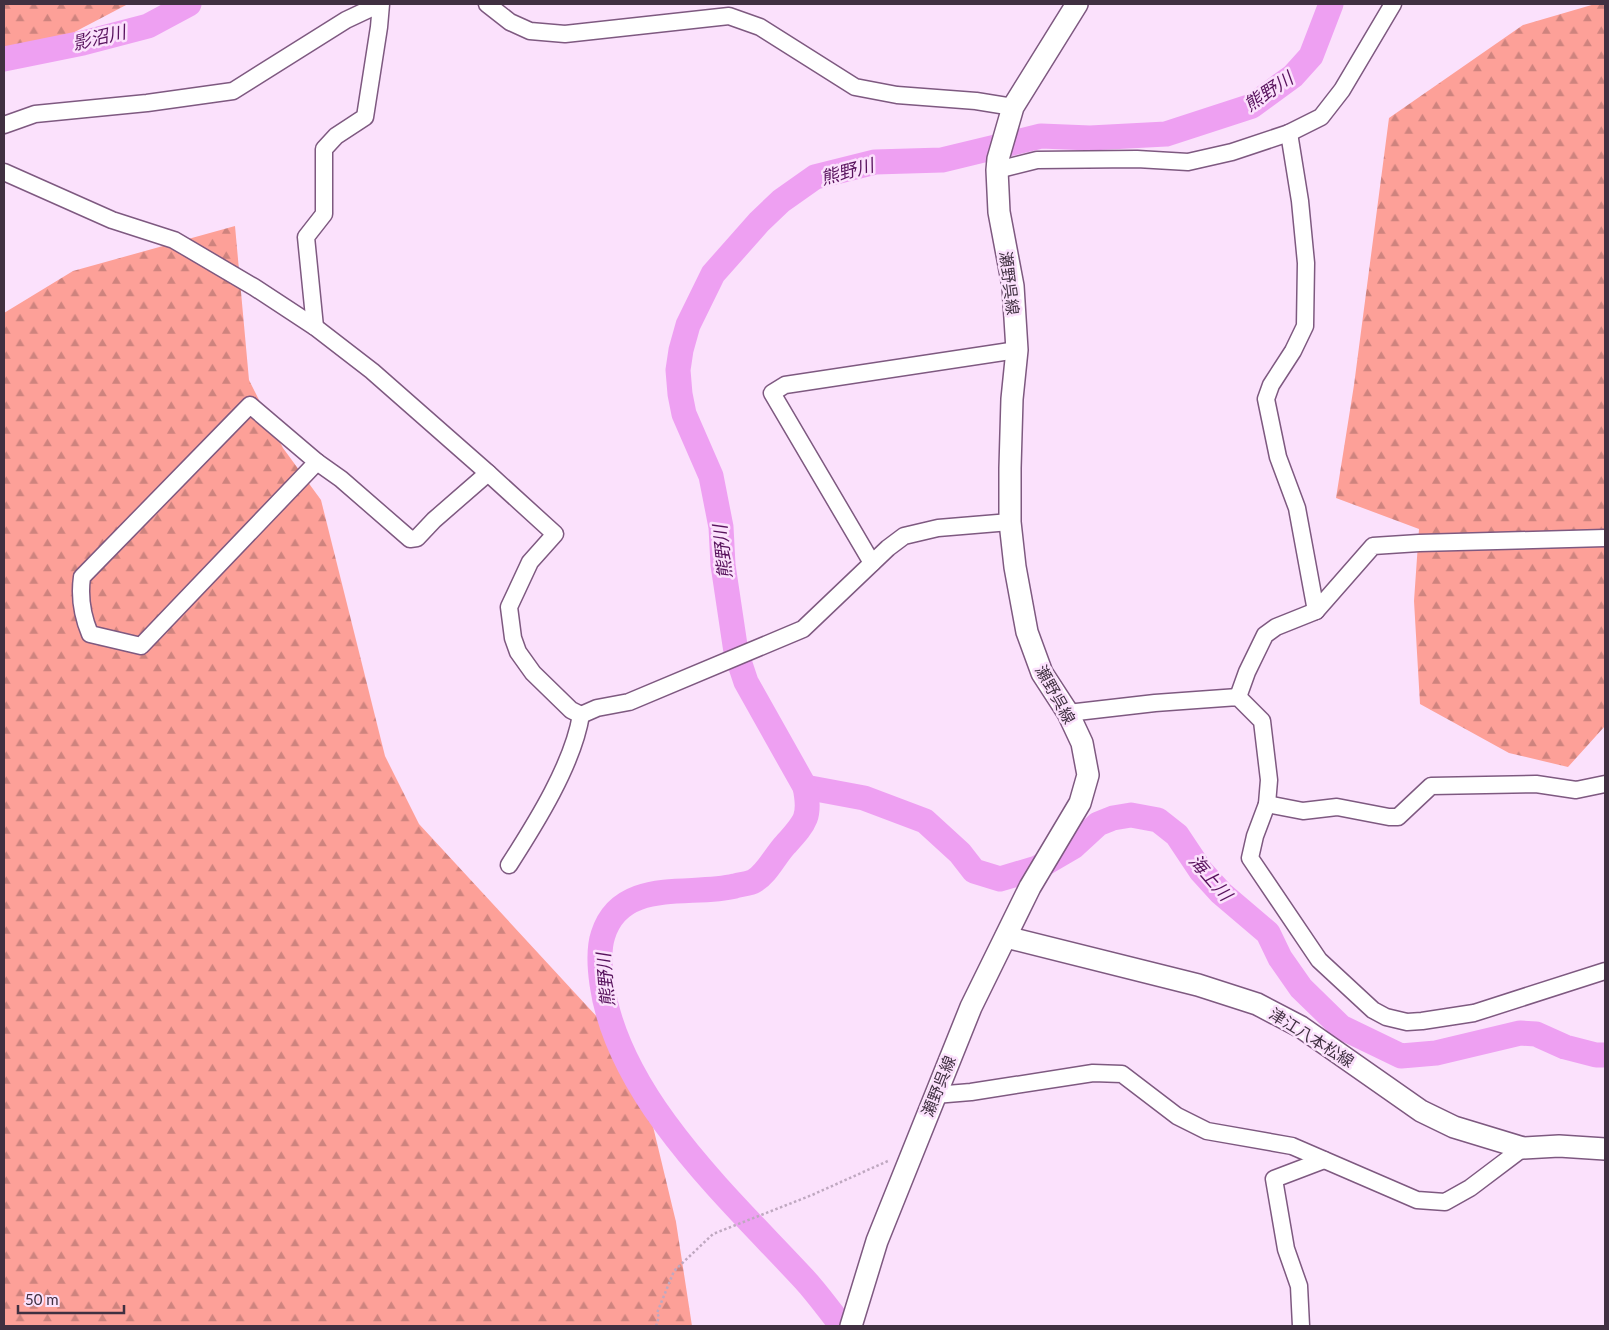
<svg xmlns="http://www.w3.org/2000/svg" width="1609" height="1330" font-family="Lato,'Noto Sans JP',sans-serif">
  <style>
    .forest { fill: url(#forest-firs) }
    .lines { fill: none; stroke-linecap: round; stroke-linejoin: round }
    .river { stroke: #eea0f2; stroke-width: 25 }
    .minor-casing { stroke: #7e5980; stroke-width: 19 }
    .major-casing { stroke: #7e5980; stroke-width: 24 }
    .path { stroke: #bfa8c0; stroke-width: 2.5; stroke-dasharray: 2.5 2.5; stroke-linecap: butt }
    .minor { stroke: #fff; stroke-width: 16 }
    .major { stroke: #fff; stroke-width: 21 }
    .labels { text-anchor: middle; dominant-baseline: central; stroke-width: 5; stroke-linejoin: round; paint-order: stroke }
    .street-label { font-size: 16px; fill: #403041; stroke: #fbe1fc }
    .water-label { font-size: 18px; font-style: italic; fill: #58125d; stroke: #fbe1fc }
  </style>
  <defs>
    <pattern id="forest-firs" width="22" height="20" patternUnits="userSpaceOnUse" patternTransform="scale(1.25)"><rect width="22" height="20" fill="#fda098"/><path d="M5 1l3.5 6h-7zM16 11l3.5 6h-7z" fill="#ce837e"/></pattern>
  </defs>
  <rect width="100%" height="100%" fill="#fbe1fc"/>
  <g class="forest">
    <path d="M4 4H128L4 69Z"/>
    <path d="M1595 4H1605V726L1568 767 1509 753 1420 704 1414 601 1419 529 1336 498 1354 385 1389 118 1523 25Z"/>
    <path d="M235 226 249 380 283 448 321 500 385 756 419 824 611 1032 650 1114 676 1222 692 1326H4V313L73 271Z"/>
  </g>
  <g class="lines">
    <g class="river">
      <path d="M4 59 83 43 148 26 189 4"/>
      <path d="M805 787 864 798 925 821 960 853 974 871 1000 879 1037 868 1073 847 1098 824 1113 818 1131 815 1158 820 1177 835 1201 871 1221 893 1268 933 1280 958 1301 988 1341 1027 1401 1056 1436 1053 1520 1033 1536 1034 1565 1047 1596 1055H1605"/>
      <path d="M842 1326C829 1310 817 1293 804 1279 729 1198 618 1098 602 984 600 970 598 950 603 935 621 877 690 897 735 886 741 884 749 884 754 881 767 874 776 854 786 844 806 822 811 816 805 787L746 682 736 652 723 565 721 527 711 476 684 414 680 394 678 370 681 350 688 325 713 274 759 222 781 201 815 177 875 162 942 160 1041 136 1090 138 1166 134 1252 106 1293 76 1311 56 1331 4"/>
    </g>
    <defs>
      <g id="minor">
        <path d="M487 4 510 22 530 31 565 34 729 16 760 27 855 87 897 95 976 101 1013 107"/>
        <path d="M4 125 35 114 147 103 233 91 346 20 380 4"/>
        <path d="M1289 133 1300 201 1306 263 1305 326 1293 351 1271 385 1266 399 1278 457 1297 508 1316 611"/>
        <path d="M997 170 1037 160 1137 159 1188 162 1232 152 1289 133 1321 117 1342 90 1393 4"/>
        <path d="M4 172 112 220 174 240 254 287 315 327 372 371 488 473 555 534 530 562 509 607 513 638 518 652 533 673 571 710 581 715"/>
        <path d="M315 327 306 237 324 214V149L336 136 365 117 379 27 381 4"/>
        <path d="M250 405 317 462 141 646 90 634C82 615 79 598 82 577Z"/>
        <path d="M317 462 341 479 410 539 417 538 434 520 488 473"/>
        <path d="M872 563 772 393 785 385 1017 350"/>
        <path d="M1238 697 1247 672 1265 635 1276 627 1316 611 1373 546 1419 543 1605 538"/>
        <path d="M1068 713 1155 703 1238 697 1262 721 1269 780 1267 804 1255 836 1250 858 1319 960 1373 1010 1386 1017 1407 1022 1422 1021 1474 1013 1605 971"/>
        <path d="M581 715 597 708 629 702 803 629 888 548 904 536 938 528 1010 522"/>
        <path d="M1267 804 1303 811 1337 807 1389 817H1398L1431 786 1536 784 1576 790 1605 784"/>
        <path d="M509 865C536 823 573 764 581 715"/>
        <path d="M935 1095 971 1092 1093 1073 1122 1074 1177 1116 1207 1131 1292 1146 1417 1200 1445 1202 1470 1188 1523 1148"/>
        <path d="M1301 1326 1299 1286 1286 1249 1274 1179 1324 1160"/>
      </g>
      <g id="major">
        <path d="M1006 937 1198 985 1257 1004 1301 1027 1421 1111 1454 1127 1523 1148 1559 1146 1605 1149"/>
        <path d="M851 1326 877 1241 971 1007 1030 887 1080 803 1088 775 1082 743 1068 713 1042 673 1027 632 1015 567 1010 522V468L1012 399 1017 350 1013 286 999 212 997 170 998 159 1013 107 1077 4"/>
      </g>
    </defs>
    <use href="#minor" class="minor-casing"/>
    <use href="#major" class="major-casing"/>
    <path class="path" d="M656 1326 659 1317 657 1313 674 1271 713 1234 812 1195 890 1160"/>
    <use href="#minor" class="minor"/>
    <use href="#major" class="major"/>
  </g>
  <g class="labels">
    <g class="street-label">
      <text transform="translate(1010 283) rotate(83)">瀬野呉線</text>
      <text transform="translate(1056 694) rotate(61)">瀬野呉線</text>
      <text transform="translate(1312 1037) rotate(32)">津江八本松線</text>
      <text transform="translate(938 1086) rotate(-68)">瀬野呉線</text>
    </g>
    <g class="water-label">
      <text transform="translate(99 37) rotate(-13)">影沼川</text>
      <text transform="translate(1268 91) rotate(-34)">熊野川</text>
      <text transform="translate(847 171) rotate(-15)">熊野川</text>
      <text transform="translate(722 552) rotate(-96)">熊野川</text>
      <text transform="translate(1211 877) rotate(49)">海上川</text>
      <text transform="translate(605 980) rotate(-95)">熊野川</text>
    </g>
  </g>
  <rect width="1609" height="1330" fill="none" stroke="#403041" stroke-width="10"/>
  <path d="M18 1305v8h106v-8" fill="none" stroke="#403041" stroke-width="2.5"/>
  <text x="25" y="1305" font-size="15" fill="#403041" stroke="#fbe1fc" stroke-width="4" paint-order="stroke">50 m</text>
</svg>
